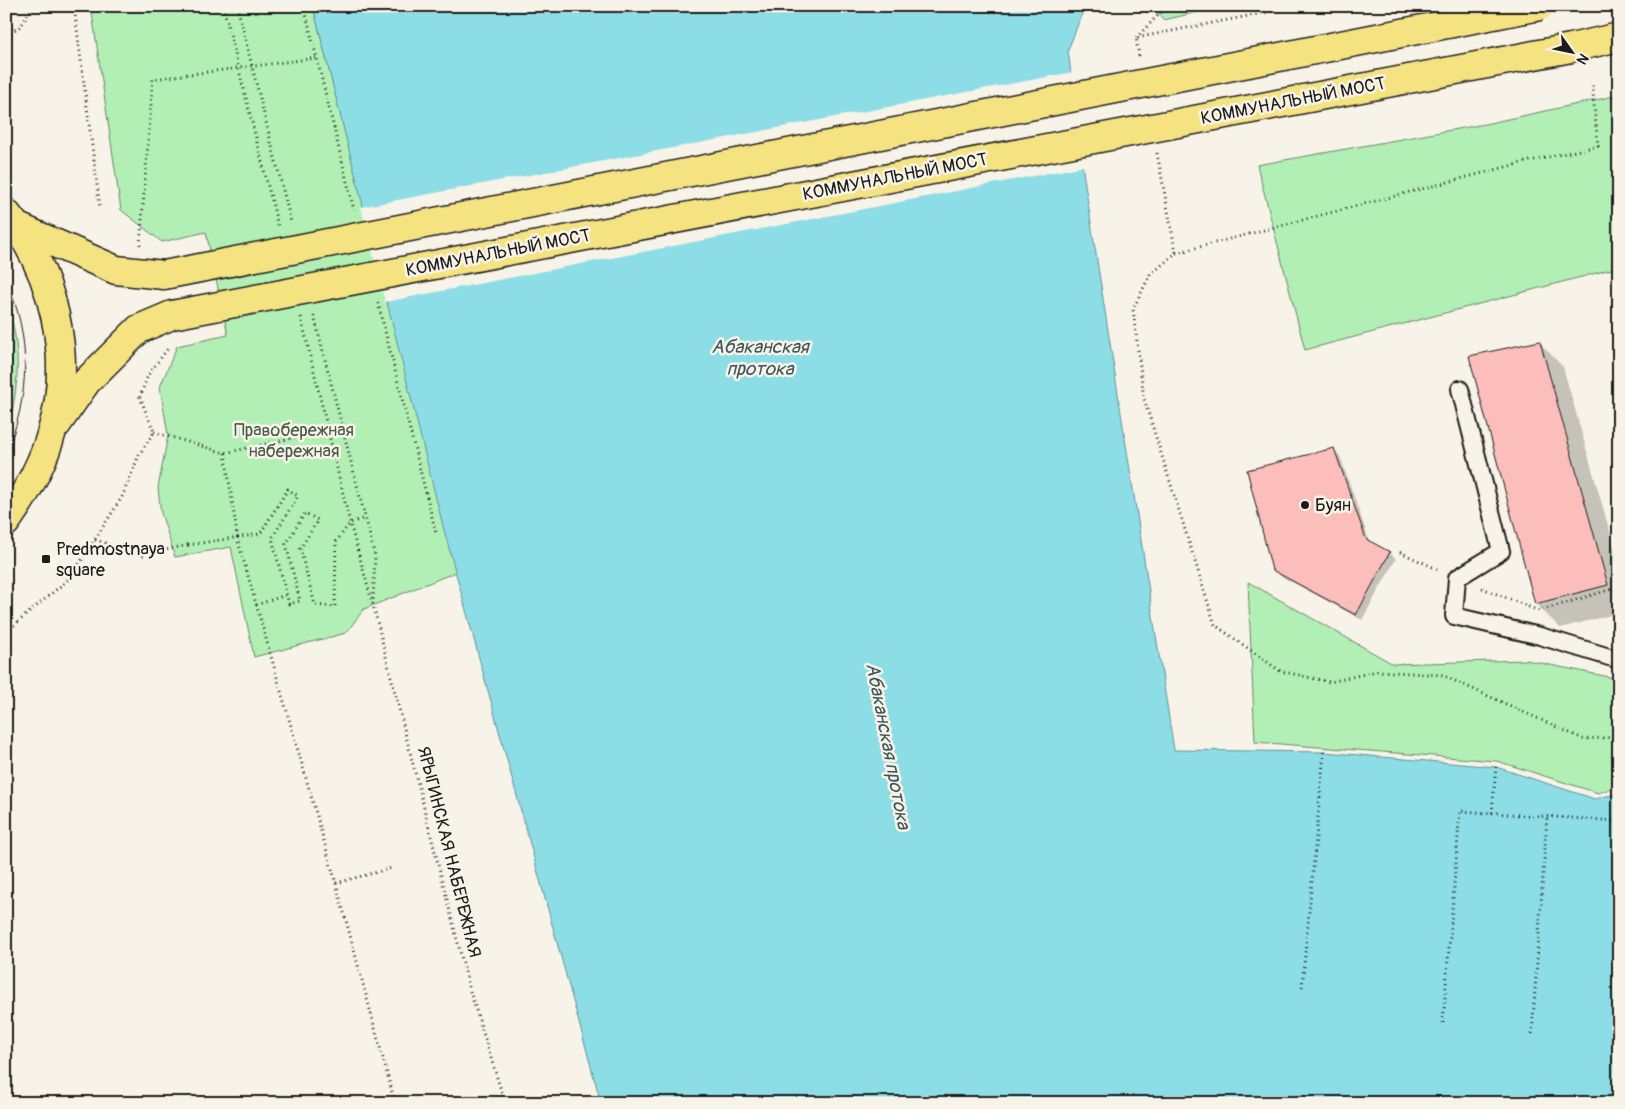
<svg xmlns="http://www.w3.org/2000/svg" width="1625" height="1109" font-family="Pangolin,sans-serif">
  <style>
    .green { fill: #b2efb5; stroke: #678668 }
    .water { fill: #8ddde7; stroke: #609096 }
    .pier { fill: #f7f3e8 }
    .shadow { fill: #0003 }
    .building { fill: #fbbebb; stroke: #1c1c1c }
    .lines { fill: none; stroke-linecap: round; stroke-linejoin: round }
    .lane-casing { stroke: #1c1c1c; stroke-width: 20 }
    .highway-casing { stroke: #1c1c1c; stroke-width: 31 }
    .path { stroke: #1c1c1c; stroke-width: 3; stroke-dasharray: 1 4; stroke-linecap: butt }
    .lane { stroke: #f7f3e8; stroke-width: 16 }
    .highway { stroke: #f5e382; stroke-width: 28 }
    .tram { stroke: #1c1c1c; stroke-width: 1 }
    .highway-bridge-casing { stroke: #1c1c1c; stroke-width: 31; stroke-linecap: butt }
    .path-bridge { stroke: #1c1c1c; stroke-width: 3; stroke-dasharray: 1 4; stroke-linecap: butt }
    .highway-bridge { stroke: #f5e382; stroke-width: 28 }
    .poi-dot { fill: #1c1c1c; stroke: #f7f3e8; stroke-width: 2 }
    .labels { text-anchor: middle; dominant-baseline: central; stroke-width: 5; stroke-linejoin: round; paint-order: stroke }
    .street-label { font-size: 18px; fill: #1c1c1c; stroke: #f7f3e8 }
    .park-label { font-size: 18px; fill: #495b4a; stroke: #f7f3e8 }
    .poi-label { font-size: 18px; fill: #1c1c1c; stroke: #f7f3e8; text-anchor: start }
    .water-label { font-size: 19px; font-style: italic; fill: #3e5659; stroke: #f7f3e8 }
  </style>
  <rect width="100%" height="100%" fill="#f7f3e8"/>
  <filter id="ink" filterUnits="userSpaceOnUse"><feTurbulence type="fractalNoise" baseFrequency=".02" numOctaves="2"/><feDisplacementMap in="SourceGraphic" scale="10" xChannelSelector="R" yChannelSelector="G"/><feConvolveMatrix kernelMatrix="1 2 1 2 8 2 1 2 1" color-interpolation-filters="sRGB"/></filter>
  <g filter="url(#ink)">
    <g class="green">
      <path d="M91 6H313L456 572 364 609 346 633 254 657 231 547 175 557 161 513 158 488 168 435 160 387 177 346 228 335 206 232 162 242 121 210Z"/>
      <path d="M1152 6H1224L1164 20Z"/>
      <path d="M1619 95V267L1305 350 1257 165 1485 124Z"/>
      <path d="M6 301C22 345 20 389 6 433Z"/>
      <path d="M1248 582 1393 664 1526 660 1619 679V786L1598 793 1497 761 1255 742Z"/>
    </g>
    <path class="water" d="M313 6H1085L1068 50 1084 178 1174 750 1324 752 1496 767 1595 799 1619 793V1103H601L444 530Z"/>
    <path class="pier" d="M1073 72 1085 166 385 302 361 207Z"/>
    <g class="shadow">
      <path d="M1539 342 1563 367 1619 564V613L1560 628 1536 604Z"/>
      <path d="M1334 450 1340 456 1370 543 1390 553 1396 559 1362 620 1279 575 1273 569Z"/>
    </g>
    <g class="building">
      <path d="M1540 341 1608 585 1535 604 1469 356Z"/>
      <path d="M1334 448 1366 539 1390 552 1356 615 1272 570 1247 470Z"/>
    </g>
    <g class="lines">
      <defs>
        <path id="lane" d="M1460 389 1501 551 1457 578 1454 616 1540 636 1619 660"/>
        <g id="highway">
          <path d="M1571 48 1619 37"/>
          <path d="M6 213C54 270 74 359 52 431 43 464 26 494 6 522"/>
          <path d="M18 227 116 270 164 275"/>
          <path d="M57 424 87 381 139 329 172 315"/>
        </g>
      </defs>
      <use href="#lane" class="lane-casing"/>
      <use href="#highway" class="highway-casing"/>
      <g class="path">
        <path d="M74 6 100 208"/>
        <path d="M223 6 278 226"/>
        <path d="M237 6 291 222"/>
        <path d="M304 6 354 210"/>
        <path d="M6 35 21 26 33 6"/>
        <path d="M1136 38 1167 6"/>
        <path d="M1139 56 1136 38 1299 6"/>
        <path d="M1157 153 1176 253 1150 275 1133 309 1144 399 1215 625 1280 671 1330 682 1377 671 1442 675 1583 739 1619 737"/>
        <path d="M140 245 153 79 316 58"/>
        <path d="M1176 253 1521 163 1598 146 1592 84"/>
        <path d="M378 303 436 533"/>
        <path d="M314 316 375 556 373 602"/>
        <path d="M301 317 350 523 373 605 470 991 505 1103"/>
        <path d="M154 432 225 453 342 427"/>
        <path d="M225 453 238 541 336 883 395 1103"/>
        <path d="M95 540 143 555 188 545"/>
        <path d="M336 542 350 523 365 518"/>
        <path d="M1400 552 1437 569"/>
        <path d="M1482 588 1539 611 1612 589 1619 592"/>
        <path d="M256 605 286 595"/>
        <path d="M6 632 71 577 122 497 139 455 154 432 140 397 148 375 169 347"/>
        <path d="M1492 813 1619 821"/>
        <path d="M336 883 392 868"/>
        <path d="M1302 987 1324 752"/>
        <path d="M1443 1023 1460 811 1492 813 1496 767"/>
        <path d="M1532 1034 1547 817"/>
      </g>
      <use href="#lane" class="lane"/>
      <use href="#highway" class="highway"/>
      <path class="tram" d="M6 281C32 335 30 398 6 453"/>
      <defs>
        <g id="highway-bridge">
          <path d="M164 275 1540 6"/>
          <path d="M172 315 1571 48"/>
        </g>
      </defs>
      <use href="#highway-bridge" class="highway-bridge-casing"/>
      <path class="path-bridge" d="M188 545 260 534 288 489 298 496 272 538 289 604 300 601 286 544 305 513 318 520 300 549 315 605 335 607 336 542"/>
      <use href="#highway-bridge" class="highway-bridge"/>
    </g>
  </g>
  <g class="poi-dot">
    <circle cx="1305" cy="505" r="5"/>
    <rect x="41" y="554" width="10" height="10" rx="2.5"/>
  </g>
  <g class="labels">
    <g class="street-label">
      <text transform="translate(1293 101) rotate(-11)">КОММУНАЛЬНЫЙ МОСТ</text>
      <text transform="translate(895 177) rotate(-11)">КОММУНАЛЬНЫЙ МОСТ</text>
      <text transform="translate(498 253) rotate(-11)">КОММУНАЛЬНЫЙ МОСТ</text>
      <text transform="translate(449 852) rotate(76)">ЯРЫГИНСКАЯ НАБЕРЕЖНАЯ</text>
    </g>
    <g class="park-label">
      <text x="294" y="430">Правобережная<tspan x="294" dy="21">набережная</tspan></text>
    </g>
    <g class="poi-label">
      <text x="1315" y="505">Буян</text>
      <text x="56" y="549">Predmostnaya<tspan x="56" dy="21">square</tspan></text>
    </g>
    <g class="water-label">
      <text x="760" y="347">Абаканская<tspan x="760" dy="22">протока</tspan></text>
      <text transform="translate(888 746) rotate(79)">Абаканская протока</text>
    </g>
  </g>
  <rect width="1625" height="1109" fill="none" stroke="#f7f3e8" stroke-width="25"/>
  <rect x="12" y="12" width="1600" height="1084" fill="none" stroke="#1c1c1c" stroke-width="2" filter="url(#ink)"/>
  <g transform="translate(1572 52) rotate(123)" stroke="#f7f3e8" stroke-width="4" paint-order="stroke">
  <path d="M0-4L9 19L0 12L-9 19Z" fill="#1c1c1c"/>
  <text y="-8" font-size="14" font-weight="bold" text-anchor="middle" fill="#1c1c1c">N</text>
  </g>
</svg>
